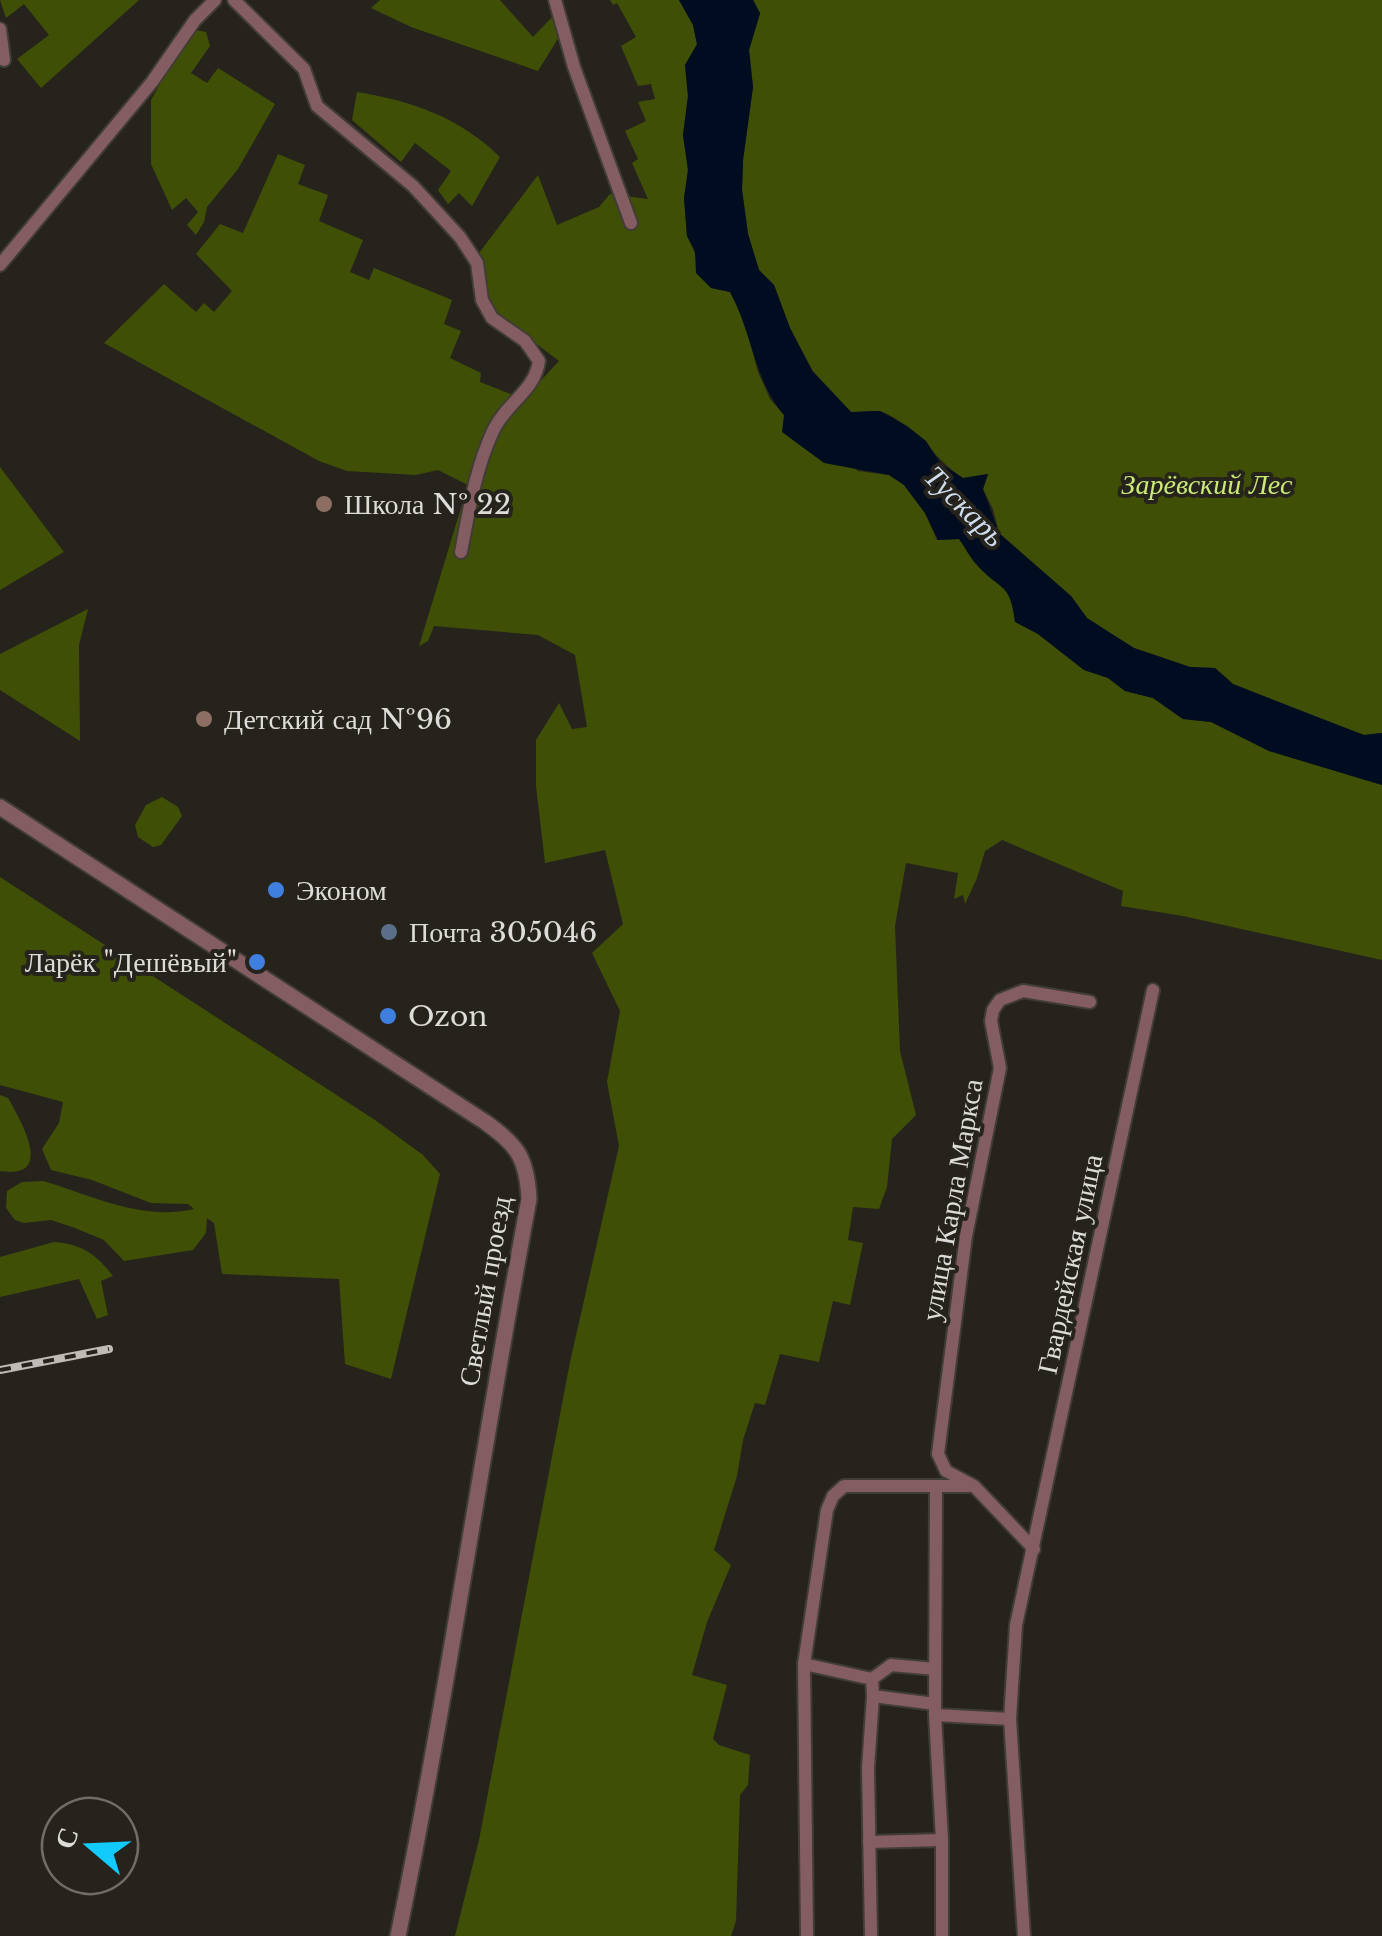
<svg xmlns="http://www.w3.org/2000/svg" width="1382" height="1936" font-family="'Libre Baskerville',serif">
  <style>
    .green { fill: #3f5006 }
    .water { fill: #000d20 }
    .lines { fill: none; stroke-linecap: round; stroke-linejoin: round }
    .minor-casing { stroke: #403c36; stroke-width: 16 }
    .tertiary-casing { stroke: #403c36; stroke-width: 19 }
    .minor { stroke: #845d62; stroke-width: 12 }
    .tertiary { stroke: #845d62; stroke-width: 15 }
    .rail-casing { stroke: #bfbcb8; stroke-width: 8 }
    .rail { stroke: #26221c; stroke-width: 4; stroke-dasharray: 11; stroke-linecap: butt }
    .education-dot { fill: #8d6e63; stroke: #26221c; stroke-width: 4 }
    .shop-dot { fill: #3f7fe0; stroke: #26221c; stroke-width: 4 }
    .service-dot { fill: #5c6f8a; stroke: #26221c; stroke-width: 4 }
    .labels { text-anchor: middle; dominant-baseline: central; stroke-width: 8; stroke-linejoin: round; paint-order: stroke }
    .park-label { font-size: 28px; font-style: italic; fill: #caea78; stroke: #26221c }
    .poi-label { font-size: 28px; fill: #dedcd8; stroke: #26221c; text-anchor: start }
    .street-label { font-size: 28px; fill: #dedcd8; stroke: #26221c }
    .water-label { font-size: 30px; font-style: italic; fill: #cdddee; stroke: #26221c }
  </style>
  <rect width="100%" height="100%" fill="#26221c"/>
  <g class="green">
    <path d="M0 0H139L41 88 17 59 49 35 24 4 6 18Z"/>
    <path d="M380 0H500L533 37 554 15 562 32 538 71 411 27 371 8Z"/>
    <path d="M610 0H679L693 25 697 45 685 65 688 96 683 135 688 170 684 198 687 236 711 288 730 292 743 316 758 372 770 399 784 415 858 471 889 475 904 485 925 513 937 540 959 539 979 567 999 582 1012 598 1016 622 1038 634 1084 670 1108 678 1125 691 1153 698 1183 719 1211 722 1269 751 1382 785V960L1183 916 1121 906 1123 891 1002 840 985 851 977 878 965 904 963 895 954 899 958 873 906 863 895 926 900 1051 916 1115 892 1139 887 1187 879 1209 853 1207 848 1240 863 1243 850 1305 833 1301 819 1362 780 1354 765 1405 755 1403 743 1440 737 1476 714 1550 731 1565 707 1622 692 1675 727 1685 713 1739 719 1745 750 1755 748 1785 740 1795 736 1921 731 1936H455L479 1840 570 1362 619 1146 607 1082 620 1011 592 953 623 924 605 850 545 863 536 786V740L559 703 572 729 587 727 575 655 538 635 434 626 428 641 419 646 468 485 438 470 416 475 347 471 319 461 104 343 164 284 196 312 204 303 214 312 232 291 196 254 220 224 243 233 278 154 305 165 298 184 328 195 319 221 363 240 350 272 369 280 374 268 452 300 444 324 461 331 450 358 481 373 480 382 513 395 489 424 471 477 505 419 559 361 494 312 486 294 479 253 538 175 557 225 599 207 610 194 648 199 632 163 638 159 625 131 646 121 638 102 655 99 651 84 638 86 621 46 636 37 617 3 613 5Z"/>
    <path d="M753 0H1382V733L1364 735 1324 721 1233 684 1215 668 1190 667 1134 648 1111 634 1087 618 1071 596 999 533 993 509 983 489 988 474 963 478C934 459 917 427 883 412 874 409 861 412 851 412L813 371 790 328 774 285 759 270 748 234 742 190 743 160 753 87 749 50 760 14Z"/>
    <path d="M196 30 206 32 210 46 191 73 207 83 218 68 275 104 238 169 207 207 204 222 196 235 187 225 198 212 186 198 172 210 151 164V100L169 68Z"/>
    <path d="M357 92C412 101 459 117 500 157L472 206 459 193 448 204 438 190 451 171 415 143 401 162 352 120Z"/>
    <path d="M0 467 64 552 0 590Z"/>
    <path d="M88 609 79 645 80 741 0 690V654Z"/>
    <path d="M162 797 178 807 182 816 161 845 153 847 138 837 135 825 146 805Z"/>
    <path d="M0 877 375 1120 423 1155 440 1174 391 1379 345 1364 339 1279 222 1274 214 1223 207 1218 206 1233 193 1250 124 1261 104 1240 75 1228 51 1220 24 1223 15 1220 6 1208 7 1191 22 1182 43 1181C94 1196 141 1221 194 1209L188 1204 151 1203 92 1180 51 1170 42 1149 59 1123 63 1102 0 1085Z"/>
    <path d="M0 1095 8 1098C21 1121 56 1180 0 1171Z"/>
    <path d="M54 1242C82 1244 96 1254 113 1276L101 1281 108 1315 97 1319 79 1279 0 1297V1257Z"/>
  </g>
  <path class="water" d="M679 0H753L760 13 749 50 753 87 743 160 742 190 748 234 759 270 774 285 790 328 812 371 851 412 880 411 907 426 926 441 941 464 963 478 988 474 983 489 999 533 1071 596 1087 618 1134 648 1190 667 1215 668 1233 684 1364 735 1382 733V785L1269 751 1211 722 1183 719 1153 698 1125 691 1108 678 1084 670 1038 634 1015 622C1010 581 1001 592 977 565 970 558 965 547 959 539L938 540 925 513 904 485 889 475 824 463 782 432 784 415C754 380 752 332 730 292L711 288 696 273 695 251 687 236 684 198 688 170 683 135 688 96 685 65 697 44 693 25Z"/>
  <g class="lines">
    <defs>
      <g id="minor">
        <path d="M234 0 304 69 317 106 413 186 460 237 477 263 482 300 492 318 525 341 539 361C535 391 505 404 493 431 475 470 469 511 461 552"/>
        <path d="M555 0 574 67 631 223"/>
        <path d="M0 29 4 60"/>
        <path d="M0 265 152 82 195 20 215 0"/>
        <path d="M936 1486 935 1715 942 1840V1936"/>
        <path d="M1034 1549 974 1486 946 1471 938 1454 966 1236 1000 1068 991 1021 993 1010 1000 1000 1023 991 1090 1002"/>
        <path d="M804 1664 872 1679 873 1696 935 1704"/>
        <path d="M872 1679 891 1665 935 1669"/>
        <path d="M935 1715 1010 1719"/>
        <path d="M869 1842 942 1840"/>
        <path d="M807 1936 804 1664 827 1510 833 1496 844 1486H969"/>
        <path d="M871 1936 868 1768 873 1696"/>
        <path d="M1024 1936 1010 1719 1016 1625 1153 990"/>
      </g>
      <path id="tertiary" d="M0 807 485 1122C518 1145 527 1159 529 1199 483 1444 448 1692 398 1936"/>
    </defs>
    <use href="#minor" class="minor-casing"/>
    <use href="#tertiary" class="tertiary-casing"/>
    <use href="#minor" class="minor"/>
    <use href="#tertiary" class="tertiary"/>
    <defs>
      <path id="rail" d="M0 1370 109 1349"/>
    </defs>
    <use href="#rail" class="rail-casing"/>
    <use href="#rail" class="rail"/>
  </g>
  <g class="education-dot">
    <circle cx="324" cy="504" r="10"/>
    <circle cx="204" cy="719" r="10"/>
  </g>
  <g class="shop-dot">
    <circle cx="276" cy="890" r="10"/>
    <circle cx="257" cy="962" r="10"/>
    <circle cx="388" cy="1016" r="10"/>
  </g>
  <circle class="service-dot" cx="389" cy="932" r="10"/>
  <g class="labels">
    <g class="park-label">
      <text x="1207" y="484">Зарёвский Лес</text>
    </g>
    <g class="poi-label">
      <text x="344" y="504">Школа № 22</text>
      <text x="224" y="719">Детский сад №96</text>
      <text x="296" y="890">Эконом</text>
      <text x="409" y="932">Почта 305046</text>
      <text x="237" y="962" text-anchor="end">Ларёк "Дешёвый"</text>
      <text x="408" y="1016">Ozon</text>
    </g>
    <g class="street-label">
      <text transform="translate(952 1200) rotate(-80)">улица Карла Маркса</text>
      <text transform="translate(1070 1264) rotate(-78)">Гвардейская улица</text>
      <text transform="translate(485 1291) rotate(-80)">Светлый проезд</text>
    </g>
    <g class="water-label">
      <text transform="translate(965 506) rotate(45)">Тускарь</text>
    </g>
  </g>
  <g transform="translate(90 1846) rotate(289)"><circle r="48" fill="#26221c" stroke="#706c67" stroke-width="2.5"/>
  <path d="M0-8L18 38L0 25L-18 38Z" fill="#12cafb"/>
  <text y="-15" font-size="28" font-weight="bold" text-anchor="middle" fill="#dedcd8">С</text>
  </g>
</svg>
